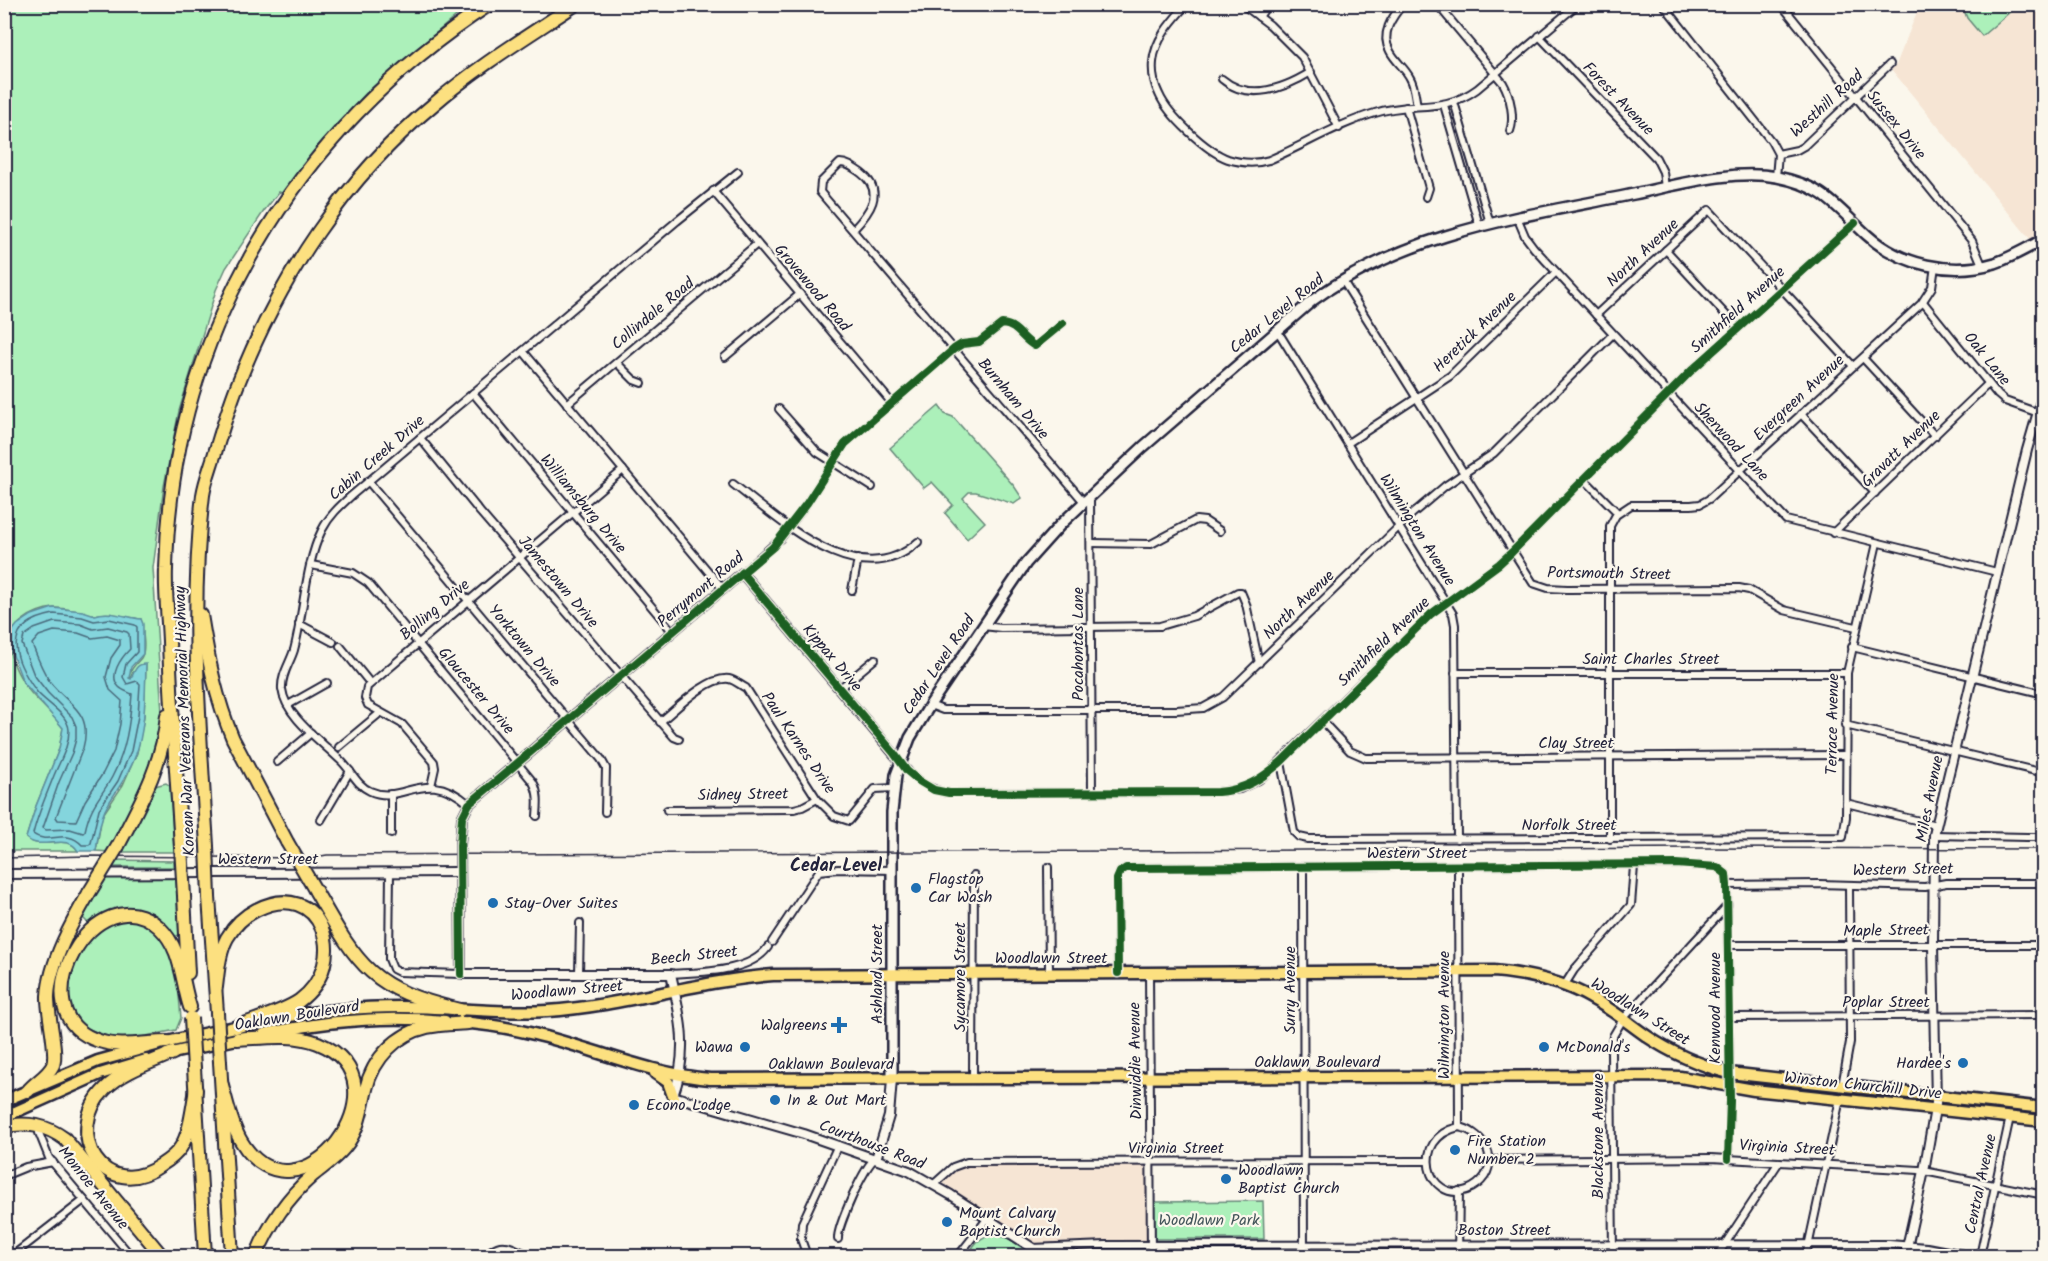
<svg xmlns="http://www.w3.org/2000/svg" width="2048" height="1261" font-family="Kalam,sans-serif">
  <style>
    .built { fill: #f6e5d4 }
    .green { fill: #acf0ba; stroke: #67897a; stroke-width: 1.5 }
    .water { fill: #84d5dd; stroke: #5d8d9c; stroke-width: 1.5 }
    .lines { fill: none; stroke-linecap: round; stroke-linejoin: round }
    .shore { stroke: #496a7c; stroke-width: 1.5 }
    .minor-casing { stroke: #22223b; stroke-width: 10 }
    .tertiary-casing { stroke: #22223b; stroke-width: 12 }
    .secondary-casing { stroke: #22223b; stroke-width: 14 }
    .trunk-casing { stroke: #22223b; stroke-width: 15 }
    .motorway-casing { stroke: #22223b; stroke-width: 16 }
    .minor { stroke: #fbf7ec; stroke-width: 6 }
    .tertiary { stroke: #fbf7ec; stroke-width: 8 }
    .secondary { stroke: #fbf7ec; stroke-width: 9 }
    .trunk { stroke: #fce080; stroke-width: 10 }
    .motorway { stroke: #fce080; stroke-width: 12 }
    .rail { stroke: #22223b; stroke-width: 1.5 }
    .motorway-bridge-casing { stroke: #22223b; stroke-width: 16; stroke-linecap: butt }
    .motorway-bridge { stroke: #fce080; stroke-width: 12 }
    .cycleway-casing { stroke: #fbf7ec; stroke-width: 11 }
    .cycleway { stroke: #1b5e20; stroke-width: 8 }
    .poi-dot { fill: #1f6fb2; stroke: #fbf7ec; stroke-width: 2 }
    .labels { text-anchor: middle; dominant-baseline: central; stroke-width: 4.5; stroke-linejoin: round; paint-order: stroke }
    .street-label { font-size: 16px; fill: #22223b; stroke: #fbf7ec }
    .poi-label { font-size: 16px; fill: #22223b; stroke: #fbf7ec; text-anchor: start }
    .park-label { font-size: 16px; fill: #44565b; stroke: #fbf7ec }
    .neighbourhood-label { font-size: 18px; font-weight: bold; fill: #22223b; stroke: #fbf7ec }
  </style>
  <rect width="100%" height="100%" fill="#fbf7ec"/>
  <filter id="ink" filterUnits="userSpaceOnUse"><feTurbulence type="fractalNoise" baseFrequency=".0167" numOctaves="2"/><feDisplacementMap in="SourceGraphic" scale="12" xChannelSelector="R" yChannelSelector="G"/><feConvolveMatrix kernelMatrix="1 2 1 2 8 2 1 2 1" color-interpolation-filters="sRGB"/></filter>
  <g filter="url(#ink)">
    <g class="built">
      <path d="M1916 5H2043V231L2030 239 1891 69 1896 65 1919 7Z"/>
      <path d="M966 1166H1146V1241L1032 1244 941 1182 946 1174Z"/>
    </g>
    <g class="green">
      <path d="M4 5H469L367 92 316 148 282 193 279 192 264 211 226 268 216 290 179 411 164 486 153 568 162 713 156 748 147 779 110 852 96 851 102 816 123 785 137 753 144 716 146 665 132 673 130 679 128 678C131 668 135 665 141 658 147 649 142 630 141 619 126 618 109 610 95 615 82 612 67 608 54 608 43 609 31 614 23 620 0 637 10 660 23 682 33 700 52 711 63 728L59 749 36 806 26 838C41 852 68 832 78 851H5Z"/>
      <path d="M1962 5V4L2018 5 1982 36 1967 18Z"/>
      <path d="M939 406 945 414 953 417 1014 486 1022 498 1014 504 976 492H969L963 498 985 522 967 539 945 513 953 505 932 482 924 488 890 448Z"/>
      <path d="M166 783 170 786 174 852H123L122 850 155 786Z"/>
      <path d="M114 860 174 861V867H110Z"/>
      <path d="M106 876H176L179 935 174 937C141 903 130 902 88 923L82 917Z"/>
      <path d="M138 920 153 928 167 943 177 974 181 1018 176 1030 131 1039 113 1038 86 1028 76 1019 69 1007V977L72 965 88 940 109 923Z"/>
      <path d="M1263 1201 1264 1239H1155L1154 1202Z"/>
      <path d="M991 1235C1003 1235 1027 1244 1028 1256H971C970 1245 981 1237 991 1235Z"/>
    </g>
    <path class="water" d="M53 608 83 611 95 615C109 610 126 617 141 619L143 624V654L131 667 129 678 131 679C134 672 136 663 146 664 145 695 146 728 135 757 127 779 115 791 105 810 99 823 98 838 96 851H78C68 832 40 852 26 838L36 806 59 749 63 728 23 682 9 645 10 634 17 625 32 615Z"/>
    <g class="lines">
      <g class="shore">
        <path d="M54 614 82 617 94 621 109 619 135 625 137 627V652L126 664 123 677 127 684 137 681 140 684 138 716 131 751 118 781 99 809 91 843 89 845H82C66 827 49 846 33 834 37 816 46 796 53 778 59 762 69 748 69 730 68 714 46 703 37 692 12 658 1 624 54 614Z"/>
        <path d="M54 622 80 624 93 629 108 627 127 632 129 634 130 649C121 658 108 676 119 687 123 691 128 692 132 694 130 723 126 751 112 777 100 799 91 803 85 831L83 833 70 829 46 830 43 828 59 782 72 753 76 739V726L72 717 48 693 34 675 22 644 24 636 34 629Z"/>
        <path d="M54 631 78 633 92 638 107 636 120 640V645L111 658 106 677 110 690 122 701 120 724 114 751 103 773 85 801 76 821 58 820 56 817 83 748C93 711 69 706 50 682 42 670 37 657 32 644L39 636Z"/>
      </g>
      <defs>
        <g id="minor">
          <path d="M1187 4C1172 21 1155 39 1153 62 1152 73 1154 84 1159 94 1168 115 1206 151 1228 159 1241 163 1256 164 1269 160 1304 145 1338 124 1375 113 1413 101 1443 114 1477 89L1578 4"/>
          <path d="M1242 4 1270 25 1302 57 1339 128"/>
          <path d="M1403 4C1392 17 1380 34 1390 51 1395 61 1405 68 1410 78 1415 86 1415 97 1417 106"/>
          <path d="M1437 4 1503 83C1510 95 1515 118 1510 131"/>
          <path d="M1663 4 1771 141 1778 154 1776 177"/>
          <path d="M1781 4 1972 241 1982 265"/>
          <path d="M1259 17 1268 4"/>
          <path d="M1539 36 1656 158 1663 172 1665 188"/>
          <path d="M1222 79C1249 102 1285 88 1311 72"/>
          <path d="M1454 102 1490 223"/>
          <path d="M1444 105 1479 225"/>
          <path d="M1406 107 1429 188 1426 197"/>
          <path d="M1778 154 1797 150 1804 146 1890 64"/>
          <path d="M713 191 891 402"/>
          <path d="M1517 217 1525 236 1534 248 1786 520 1997 572"/>
          <path d="M853 230C869 213 886 192 861 173 854 168 848 163 840 163L821 182 820 192 1084 502"/>
          <path d="M1666 250 1738 328"/>
          <path d="M1343 281 1533 583 1548 588 1567 589 1739 588 1749 590 1784 610 1856 627"/>
          <path d="M1923 302 1998 395 2005 401 2044 415"/>
          <path d="M1596 315 1709 210 1853 366"/>
          <path d="M1277 330 1453 614 1455 625 1457 839"/>
          <path d="M523 351 723 589"/>
          <path d="M725 357 800 294"/>
          <path d="M1863 358 1935 436"/>
          <path d="M617 363 634 380 642 383"/>
          <path d="M473 393 672 631"/>
          <path d="M567 404 757 244"/>
          <path d="M779 409 817 452 872 487"/>
          <path d="M1801 414 1875 493"/>
          <path d="M420 438 480 512 674 737 679 739"/>
          <path d="M1348 443 1450 376 1556 272"/>
          <path d="M1584 479 1618 513"/>
          <path d="M368 481 601 759 606 768 605 812"/>
          <path d="M733 484C780 520 859 596 918 542"/>
          <path d="M1090 496 1092 793"/>
          <path d="M1833 533 1988 384"/>
          <path d="M1091 543 1151 544 1196 520 1205 521 1220 531"/>
          <path d="M311 565 353 573 368 583 533 782C539 793 538 804 537 816"/>
          <path d="M742 573 780 539 807 503 845 444 954 349 962 344 979 342 1002 324C1018 325 1022 340 1035 346L1063 323"/>
          <path d="M852 590 858 559"/>
          <path d="M299 624 333 642"/>
          <path d="M983 626 1001 628 1160 626 1194 616 1238 592H1241L1246 604 1259 663"/>
          <path d="M340 646 370 683"/>
          <path d="M1852 647 2044 694"/>
          <path d="M1455 673H1847"/>
          <path d="M839 689 875 659"/>
          <path d="M288 705 327 683"/>
          <path d="M930 705 943 710H1176L1203 708 1223 697 1412 514 1445 486 1494 453 1613 334"/>
          <path d="M1322 721 1350 751 1366 758 1846 755"/>
          <path d="M660 722C676 709 708 676 729 679 735 680 740 685 746 688L817 799 834 816 849 821 875 789 894 788"/>
          <path d="M1845 725 2044 773"/>
          <path d="M339 747 380 713"/>
          <path d="M900 761C912 778 928 790 949 793L1218 792 1240 789 1259 780 1271 770 1431 614 1499 564 1512 552 1691 371 1855 223"/>
          <path d="M277 762 311 733"/>
          <path d="M1281 762 1294 832 1299 837 1308 839 1843 837 1846 817 1847 673 1877 543"/>
          <path d="M431 786 435 768 434 762 402 724 368 705 365 698 367 687 623 470"/>
          <path d="M1846 803 1936 825"/>
          <path d="M469 804C424 765 404 806 370 791 356 785 351 769 339 759 321 741 285 716 282 689 281 675 290 663 294 650 304 613 305 564 322 530 329 516 340 506 351 496L677 221 738 172"/>
          <path d="M667 810 794 809 802 807 817 799"/>
          <path d="M321 820 350 771"/>
          <path d="M391 834V794"/>
          <path d="M1934 835 2027 837H2038L2044 834"/>
          <path d="M1610 839V526L1616 515 1631 505H1691L1700 504 1709 499 1921 304 1932 287 1935 266"/>
          <path d="M1048 867 1049 973"/>
          <path d="M1303 867 1304 1256"/>
          <path d="M1458 867 1459 1127"/>
          <path d="M390 872 389 959 393 969 399 972 461 974"/>
          <path d="M1727 885 1819 884 1925 887 1946 883H2044"/>
          <path d="M772 942 819 871 838 869 893 870"/>
          <path d="M1729 945H2044"/>
          <path d="M1149 972 1151 1256"/>
          <path d="M1118 973 1117 879 1120 872 1126 868 1676 864 1717 867 1726 874 1727 885 1730 1101 1728 1159"/>
          <path d="M579 974 580 923"/>
          <path d="M671 974C701 972 750 973 768 947"/>
          <path d="M4 980H6"/>
          <path d="M1564 986 1574 970 1631 905 1634 866"/>
          <path d="M1728 1017 2044 1015"/>
          <path d="M973 1078 974 875"/>
          <path d="M1842 1086 1850 1042 1849 885"/>
          <path d="M2041 1108 2044 1094"/>
          <path d="M1459 1127C1480 1131 1498 1154 1485 1176 1481 1182 1475 1187 1467 1190 1427 1204 1409 1138 1459 1127Z"/>
          <path d="M39 1133 49 1158 131 1256"/>
          <path d="M1490 1160 1711 1158 1919 1170 2044 1195"/>
          <path d="M4 1176 26 1167 53 1162"/>
          <path d="M934 1184 953 1167 967 1162 1427 1161"/>
          <path d="M838 1239C837 1227 865 1164 875 1159"/>
          <path d="M513 1248 531 1256"/>
          <path d="M1032 1248 1106 1245 1889 1244 1927 1247 1974 1256"/>
          <path d="M12 1256 84 1200"/>
          <path d="M485 1256C494 1247 500 1243 513 1248L507 1256"/>
          <path d="M807 1256 801 1239 802 1223 838 1145"/>
          <path d="M958 1256 987 1219"/>
          <path d="M1458 1256 1459 1191"/>
          <path d="M1613 1256 1611 1051 1613 1036 1623 1019 1728 905"/>
          <path d="M1717 1256 1779 1162"/>
          <path d="M1806 1256 1840 1099"/>
          <path d="M1980 1256 2010 1117"/>
        </g>
        <g id="tertiary">
          <path d="M900 761 742 573 469 804 462 818 460 845 461 974H671C681 1018 689 1052 673 1096L804 1134 909 1171 951 1195 1045 1256"/>
          <path d="M4 874 460 872"/>
          <path d="M876 1159 889 1116 892 1079"/>
          <path d="M1905 1256 1924 1171 1936 1103 1933 944 1934 835 2027 450 2044 391"/>
        </g>
        <path id="secondary" d="M892 1079V812L896 775 910 738 930 705 1026 563 1061 524 1143 447 1313 300C1409 231 1521 217 1634 194 1678 185 1732 169 1777 177 1824 186 1835 206 1867 235 1900 265 1951 276 1995 263 2012 257 2028 248 2044 239"/>
        <g id="trunk">
          <path d="M265 1020C310 1012 355 1007 401 1007 450 1007 498 1014 547 1011 624 1006 697 981 773 975L1494 971C1527 974 1562 981 1591 998 1612 1009 1629 1024 1648 1037 1673 1054 1700 1065 1729 1073L2044 1108"/>
          <path d="M461 1022C485 1024 510 1028 534 1034 593 1048 649 1074 710 1079L1652 1076 1680 1077 1754 1090 2044 1121"/>
          <path d="M264 1034C323 1021 385 1015 445 1021"/>
          <path d="M167 1054 246 1037"/>
          <path d="M655 1073 668 1082 673 1096"/>
          <path d="M4 1101 98 1061 167 1042 244 1025"/>
          <path d="M4 1117 100 1074 146 1060"/>
        </g>
        <g id="motorway">
          <path d="M201 615C208 658 216 699 233 739L287 842"/>
          <path d="M118 846C140 804 163 764 167 715"/>
          <path d="M207 846C200 729 189 612 203 495 205 482 210 469 214 456 221 433 228 409 237 386 279 278 345 178 434 104 478 66 528 36 576 4"/>
          <path d="M181 847C177 778 171 709 169 641 168 617 165 592 166 569 171 333 295 131 490 4"/>
          <path d="M315 890C359 967 370 989 460 1010"/>
          <path d="M184 896 188 973"/>
          <path d="M209 897 217 1013"/>
          <path d="M216 987C218 971 219 953 227 938 234 926 244 916 256 910 321 876 352 962 299 1001 281 1013 256 1019 236 1027"/>
          <path d="M167 1042C145 1042 120 1048 99 1041 13 1013 98 870 159 927 182 949 181 979 190 1007"/>
          <path d="M173 1053C150 1063 123 1071 105 1089 61 1133 105 1205 161 1165 169 1160 176 1155 181 1147 191 1130 192 1109 196 1090"/>
          <path d="M220 1062 232 1256"/>
          <path d="M194 1068 205 1256"/>
          <path d="M222 1085C227 1103 231 1124 241 1141 298 1235 415 1082 318 1043 293 1033 263 1038 237 1039"/>
          <path d="M28 1091C35 1082 48 1076 53 1065 58 1052 47 1013 48 996 50 962 72 922 89 893"/>
          <path d="M4 1126C28 1122 46 1125 65 1139L162 1256"/>
          <path d="M256 1256C269 1224 287 1198 313 1175 324 1166 335 1159 344 1148 359 1130 361 1110 366 1089 373 1058 397 1034 427 1027 440 1024 455 1024 468 1023"/>
        </g>
      </defs>
      <use href="#minor" class="minor-casing"/>
      <use href="#tertiary" class="tertiary-casing"/>
      <use href="#secondary" class="secondary-casing"/>
      <use href="#trunk" class="trunk-casing"/>
      <use href="#motorway" class="motorway-casing"/>
      <use href="#minor" class="minor"/>
      <use href="#tertiary" class="tertiary"/>
      <use href="#secondary" class="secondary"/>
      <use href="#trunk" class="trunk"/>
      <use href="#motorway" class="motorway"/>
      <path class="rail" d="M4 858 89 856 309 858 327 855 1696 848 2044 849"/>
      <defs>
        <g id="motorway-bridge">
          <path d="M287 842 315 890"/>
          <path d="M207 846 209 897"/>
          <path d="M181 847 184 896"/>
          <path d="M89 893 118 846"/>
          <path d="M217 1013 220 1062"/>
          <path d="M191 1018 194 1068"/>
        </g>
      </defs>
      <use href="#motorway-bridge" class="motorway-bridge-casing"/>
      <use href="#motorway-bridge" class="motorway-bridge"/>
      <defs>
        <g id="cycleway">
          <path d="M742 573 893 752 907 771 919 781 934 790 949 793 1218 792C1245 790 1261 779 1281 762L1431 614 1499 564 1512 552 1691 371 1855 223"/>
          <path d="M1118 973 1117 879 1120 872 1126 868 1676 864 1717 867 1726 874 1727 885 1730 1101 1728 1159"/>
          <path d="M461 974 460 845 462 818 469 804 773 547 807 503 845 444 954 349 962 344 979 342 1002 324C1018 325 1022 340 1035 346L1063 323"/>
        </g>
      </defs>
      <use href="#cycleway" class="cycleway-casing"/>
      <use href="#cycleway" class="cycleway"/>
    </g>
  </g>
  <g class="poi-dot">
    <circle cx="916" cy="888" r="6"/>
    <circle cx="493" cy="903" r="6"/>
    <path d="M836 1016h6v6h6v6h-6v6h-6v-6h-6v-6h6z"/>
    <circle cx="745" cy="1047" r="6"/>
    <circle cx="1544" cy="1047" r="6"/>
    <circle cx="1963" cy="1063" r="6"/>
    <circle cx="775" cy="1100" r="6"/>
    <circle cx="634" cy="1105" r="6"/>
    <circle cx="1455" cy="1150" r="6"/>
    <circle cx="1226" cy="1179" r="6"/>
    <circle cx="947" cy="1222" r="6"/>
  </g>
  <g class="labels">
    <g class="street-label">
      <text transform="translate(1618 99) rotate(46)">Forest Avenue</text>
      <text transform="translate(1827 104) rotate(-42)">Westhill Road</text>
      <text transform="translate(1896 125) rotate(51)">Sussex Drive</text>
      <text transform="translate(1643 253) rotate(-43)">North Avenue</text>
      <text transform="translate(812 288) rotate(50)">Grovewood Road</text>
      <text transform="translate(1738 310) rotate(-42)">Smithfield Avenue</text>
      <text transform="translate(653 314) rotate(-40)">Collindale Road</text>
      <text transform="translate(1277 314) rotate(-39)">Cedar Level Road</text>
      <text transform="translate(1475 332) rotate(-44)">Heretick Avenue</text>
      <text transform="translate(1987 359) rotate(51)">Oak Lane</text>
      <text transform="translate(1799 398) rotate(-43)">Evergreen Avenue</text>
      <text transform="translate(1013 399) rotate(50)">Burnham Drive</text>
      <text transform="translate(1731 442) rotate(47)">Sherwood Lane</text>
      <text transform="translate(1901 449) rotate(-44)">Gravatt Avenue</text>
      <text transform="translate(377 458) rotate(-41)">Cabin Creek Drive</text>
      <text transform="translate(583 504) rotate(50)">Williamsburg Drive</text>
      <text transform="translate(1417 530) rotate(58)">Wilmington Avenue</text>
      <text transform="translate(1609 574) rotate(1)">Portsmouth Street</text>
      <text transform="translate(558 582) rotate(50)">Jamestown Drive</text>
      <text transform="translate(701 590) rotate(-40)">Perrymont Road</text>
      <text transform="translate(1299 605) rotate(-44)">North Avenue</text>
      <text transform="translate(435 610) rotate(-40)">Bolling Drive</text>
      <text transform="translate(1384 642) rotate(-44)">Smithfield Avenue</text>
      <text transform="translate(1078 644) rotate(-90)">Pocahontas Lane</text>
      <text transform="translate(524 646) rotate(50)">Yorktown Drive</text>
      <text transform="translate(832 658) rotate(50)">Kippax Drive</text>
      <text x="1651" y="659">Saint Charles Street</text>
      <text transform="translate(939 665) rotate(-56)">Cedar Level Road</text>
      <text transform="translate(476 691) rotate(50)">Gloucester Drive</text>
      <text transform="translate(185 721) rotate(-92)">Korean War Veterans Memorial Highway</text>
      <text transform="translate(1833 724) rotate(-89)">Terrace Avenue</text>
      <text transform="translate(798 743) rotate(56)">Paul Karnes Drive</text>
      <text x="1576" y="743">Clay Street</text>
      <text transform="translate(743 795) rotate(-1)">Sidney Street</text>
      <text transform="translate(1930 799) rotate(-79)">Miles Avenue</text>
      <text x="1569" y="825">Norfolk Street</text>
      <text x="1417" y="853">Western Street</text>
      <text x="268" y="859">Western Street</text>
      <text transform="translate(1903 870) rotate(-1)">Western Street</text>
      <text transform="translate(1886 931) rotate(-1)">Maple Street</text>
      <text transform="translate(694 956) rotate(-6)">Beech Street</text>
      <text x="1051" y="958">Woodlawn Street</text>
      <text transform="translate(877 974) rotate(-90)">Ashland Street</text>
      <text transform="translate(960 977) rotate(-90)">Sycamore Street</text>
      <text transform="translate(1290 990) rotate(-90)">Surry Avenue</text>
      <text transform="translate(567 991) rotate(-5)">Woodlawn Street</text>
      <text x="1886" y="1002">Poplar Street</text>
      <text transform="translate(1715 1008) rotate(-90)">Kenwood Avenue</text>
      <text transform="translate(1640 1012) rotate(32)">Woodlawn Street</text>
      <text transform="translate(1444 1015) rotate(-90)">Wilmington Avenue</text>
      <text transform="translate(297 1016) rotate(-9)">Oaklawn Boulevard</text>
      <text transform="translate(1136 1061) rotate(-91)">Dinwiddie Avenue</text>
      <text x="1317" y="1062">Oaklawn Boulevard</text>
      <text x="831" y="1064">Oaklawn Boulevard</text>
      <text transform="translate(1863 1086) rotate(6)">Winston Churchill Drive</text>
      <text transform="translate(1598 1136) rotate(-90)">Blackstone Avenue</text>
      <text transform="translate(872 1145) rotate(21)">Courthouse Road</text>
      <text x="1176" y="1148">Virginia Street</text>
      <text transform="translate(1787 1148) rotate(3)">Virginia Street</text>
      <text transform="translate(1981 1184) rotate(-78)">Central Avenue</text>
      <text transform="translate(93 1188) rotate(51)">Monroe Avenue</text>
      <text x="1504" y="1230">Boston Street</text>
    </g>
    <g class="poi-label">
      <text x="928" y="879">Flagstop<tspan x="928" dy="18">Car Wash</tspan></text>
      <text x="505" y="903">Stay-Over Suites</text>
      <text x="827" y="1025" text-anchor="end">Walgreens</text>
      <text x="733" y="1047" text-anchor="end">Wawa</text>
      <text x="1556" y="1047">McDonald's</text>
      <text x="1951" y="1063" text-anchor="end">Hardee's</text>
      <text x="787" y="1100">In &amp; Out Mart</text>
      <text x="646" y="1105">Econo Lodge</text>
      <text x="1467" y="1141">Fire Station<tspan x="1467" dy="18">Number 2</tspan></text>
      <text x="1238" y="1170">Woodlawn<tspan x="1238" dy="18">Baptist Church</tspan></text>
      <text x="959" y="1213">Mount Calvary<tspan x="959" dy="18">Baptist Church</tspan></text>
    </g>
    <g class="park-label">
      <text x="1209" y="1220">Woodlawn Park</text>
    </g>
    <g class="neighbourhood-label">
      <text x="836" y="866">Cedar Level</text>
    </g>
  </g>
  <rect width="2048" height="1261" fill="none" stroke="#fbf7ec" stroke-width="24"/>
  <rect x="12" y="12" width="2024" height="1237" fill="none" stroke="#22223b" stroke-width="2" filter="url(#ink)"/>
</svg>
